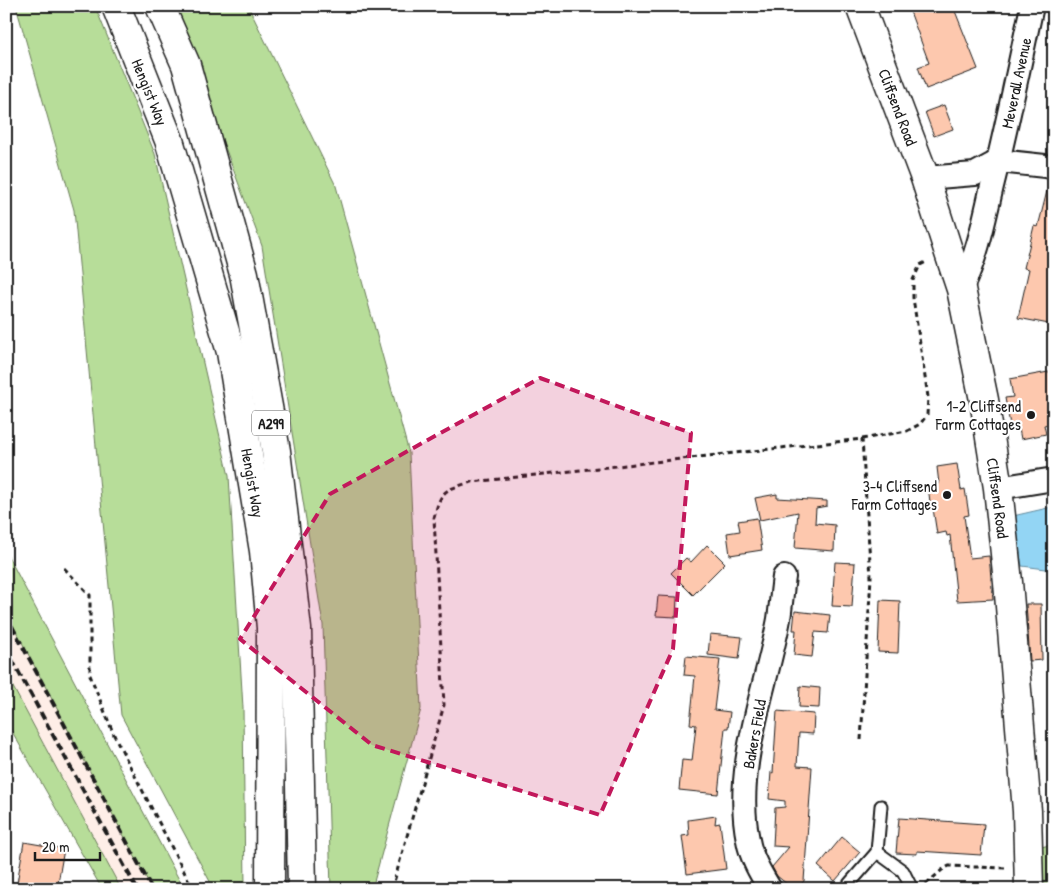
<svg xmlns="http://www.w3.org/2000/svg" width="1060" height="895" font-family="'Patrick Hand',sans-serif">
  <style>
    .built { fill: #feeee7 }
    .green { fill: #b7dd99; stroke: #6a7c5a }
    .water { fill: #93d5f4; stroke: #638b9e }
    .building { fill: #fdc8ae; stroke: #1c1c1c }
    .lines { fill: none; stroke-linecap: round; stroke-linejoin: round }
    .lane-casing { stroke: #1c1c1c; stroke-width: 15 }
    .street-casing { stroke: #1c1c1c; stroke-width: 26 }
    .secondary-casing { stroke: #1c1c1c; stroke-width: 31 }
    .highway-casing { stroke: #1c1c1c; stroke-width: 31 }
    .path { stroke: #1c1c1c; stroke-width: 3; stroke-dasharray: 5 4; stroke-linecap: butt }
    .lane { stroke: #fff; stroke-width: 11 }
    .street { stroke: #fff; stroke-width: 22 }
    .secondary { stroke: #fff; stroke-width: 28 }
    .highway { stroke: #fff; stroke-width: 28 }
    .rail { stroke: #1c1c1c; stroke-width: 4; stroke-dasharray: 8 4; stroke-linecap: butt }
    .marked { fill: #c2185b; fill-opacity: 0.2; stroke: #c2185b; stroke-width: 4; stroke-dasharray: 10 6; stroke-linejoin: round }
    .poi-dot { fill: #1c1c1c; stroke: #fff; stroke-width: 2 }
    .labels { text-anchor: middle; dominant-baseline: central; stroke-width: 4.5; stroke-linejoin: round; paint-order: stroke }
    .shield { fill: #fff; stroke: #606060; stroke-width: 1 }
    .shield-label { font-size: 15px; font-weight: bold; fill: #1c1c1c }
    .street-label { font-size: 16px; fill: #1c1c1c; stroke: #fff }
    .poi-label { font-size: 16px; fill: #1c1c1c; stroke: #fff; text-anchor: end }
  </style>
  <rect width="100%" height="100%" fill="#fff"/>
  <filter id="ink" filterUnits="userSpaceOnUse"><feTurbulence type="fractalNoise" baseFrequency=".02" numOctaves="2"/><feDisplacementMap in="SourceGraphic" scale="10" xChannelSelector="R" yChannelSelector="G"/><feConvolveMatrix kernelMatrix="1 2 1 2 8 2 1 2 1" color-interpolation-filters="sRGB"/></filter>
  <g filter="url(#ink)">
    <path class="built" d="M6 552 184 889H102L6 721Z"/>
    <g class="green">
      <path d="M16 6H95L155 154 229 476 243 708 245 889H214L121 715 74 210Z"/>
      <path d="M172 6H248L336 186 409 453 421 709 372 889H331L323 625 262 246Z"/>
      <path d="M6 552 184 889H152L6 612Z"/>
      <path d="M6 674 121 889H102L6 721Z"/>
      <path d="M1054 844V889H1040L1041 847Z"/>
    </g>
    <path class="water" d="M1052 507 1054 525V570L1022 566 1013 516Z"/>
    <g class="building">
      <path d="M908 6H953L978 69 926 89 918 67 929 63Z"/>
      <path d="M944 105 953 129 934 136 925 112Z"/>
      <path d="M1047 191 1054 192V325L1018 318 1029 269 1024 268 1034 226 1038 227Z"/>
      <path d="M1054 371V423L1044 425 1046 434 1021 439 1019 429 1011 430 1005 398 1013 397 1010 379Z"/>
      <path d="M957 464 961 490 965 489 969 515 964 516 970 558 989 556 993 599 957 601 950 535 947 536 946 532 937 534 932 502H930L928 486 939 484 937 467Z"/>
      <path d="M777 494V498L827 501V506L816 508 815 523 835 525 834 551 795 548 798 512 760 520 755 498Z"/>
      <path d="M757 518 762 550 730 555 727 533 740 531 738 521Z"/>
      <path d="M707 545 725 563 693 595 671 573 686 558 691 562Z"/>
      <path d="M835 562 855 563 852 607 832 606Z"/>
      <path d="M658 596 677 597 676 617 656 616Z"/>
      <path d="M880 600 900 601 898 653 878 652Z"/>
      <path d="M1026 604H1041L1042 660 1030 661Z"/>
      <path d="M795 611 830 615 828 633 815 632 812 657 794 655 796 630H793Z"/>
      <path d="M710 634 742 637 739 659 708 655Z"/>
      <path d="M686 656 720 659 714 710 730 712 728 728H725L718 794 679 790 682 760 692 761 696 725 690 724 695 676 684 675Z"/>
      <path d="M800 686 820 688 819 708 799 707Z"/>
      <path d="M777 711 814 714 813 734 799 733 797 766 812 767 804 881 797 889H793L777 876 772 867 789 847 773 846 775 808 785 807V801L769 799 771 772 773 773Z"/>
      <path d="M716 816 715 824 720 823 726 869 687 874 682 836 689 835 688 820Z"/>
      <path d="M899 818 984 824 981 855 917 851V854L896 853Z"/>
      <path d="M842 837 860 852 835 881 818 866Z"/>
      <path d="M24 842 64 849 57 889H16Z"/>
    </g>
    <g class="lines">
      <defs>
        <g id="lane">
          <path d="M877 852 903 871 912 889"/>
          <path d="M849 884 877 852 881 806"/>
        </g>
        <g id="street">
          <path d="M925 178 975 174 999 161 1054 167"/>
          <path d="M961 289C977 257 984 221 992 186 1007 127 1019 66 1032 6"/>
          <path d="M998 488 1054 479"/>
          <path d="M770 889C761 874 751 858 748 840 733 769 766 689 779 619 781 605 782 591 784 577"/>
        </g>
        <path id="secondary" d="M860 6 925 178 949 253 961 289 984 400 998 488 1008 582 1027 811 1029 889"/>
        <g id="highway">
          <path d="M116 6 169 140 231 352 264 551 271 628 270 889"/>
          <path d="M160 6 186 65 244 274 276 451 297 629 302 889"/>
        </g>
      </defs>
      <use href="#lane" class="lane-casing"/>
      <use href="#street" class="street-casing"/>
      <use href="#secondary" class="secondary-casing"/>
      <use href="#highway" class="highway-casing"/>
      <g class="path">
        <path d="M64 568 90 595V675L114 735 193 889"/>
        <path d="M861 740 871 577 862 439"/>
        <path d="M926 884 942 870 949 866 1005 868"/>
        <path d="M392 889 444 705 434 518C441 490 444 490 472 482L862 439 907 431 920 424 927 415 928 397 913 298V280L920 265 928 261"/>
      </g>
      <use href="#lane" class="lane"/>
      <use href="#street" class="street"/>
      <use href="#secondary" class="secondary"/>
      <use href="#highway" class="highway"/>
      <g class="rail">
        <path d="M6 615 152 889"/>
        <path d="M6 649 137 889"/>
      </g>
    </g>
  </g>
  <path class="marked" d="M540 378 691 433 673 649 600 815 372 745 240 639 330 494Z"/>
  <g class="poi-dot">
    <circle cx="1031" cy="415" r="5"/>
    <circle cx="947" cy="495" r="5"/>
  </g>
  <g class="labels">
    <rect class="shield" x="252" y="410.5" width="38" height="25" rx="4"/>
    <g class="shield-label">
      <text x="271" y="423">A299</text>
    </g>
    <g class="street-label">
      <text transform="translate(1016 83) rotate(-78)">Meverall Avenue</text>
      <text transform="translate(150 92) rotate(68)">Hengist Way</text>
      <text transform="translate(898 107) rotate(69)">Cliffsend Road</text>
      <text transform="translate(253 483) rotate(80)">Hengist Way</text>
      <text transform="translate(998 498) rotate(82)">Cliffsend Road</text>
      <text transform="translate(754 734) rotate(-80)">Bakers Field</text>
    </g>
    <g class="poi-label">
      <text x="1021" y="406">1-2 Cliffsend<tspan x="1021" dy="18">Farm Cottages</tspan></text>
      <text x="937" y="486">3-4 Cliffsend<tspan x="937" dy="18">Farm Cottages</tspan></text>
    </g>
  </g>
  <rect width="1060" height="895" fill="none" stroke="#fff" stroke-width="25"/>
  <rect x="12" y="12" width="1035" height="870" fill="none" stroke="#1c1c1c" stroke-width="2" filter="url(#ink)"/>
  <path d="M35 852v8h65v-8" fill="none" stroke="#1c1c1c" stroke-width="2.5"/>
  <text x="42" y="852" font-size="15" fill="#1c1c1c" stroke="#ffffff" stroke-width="4" paint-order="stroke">20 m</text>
</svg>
